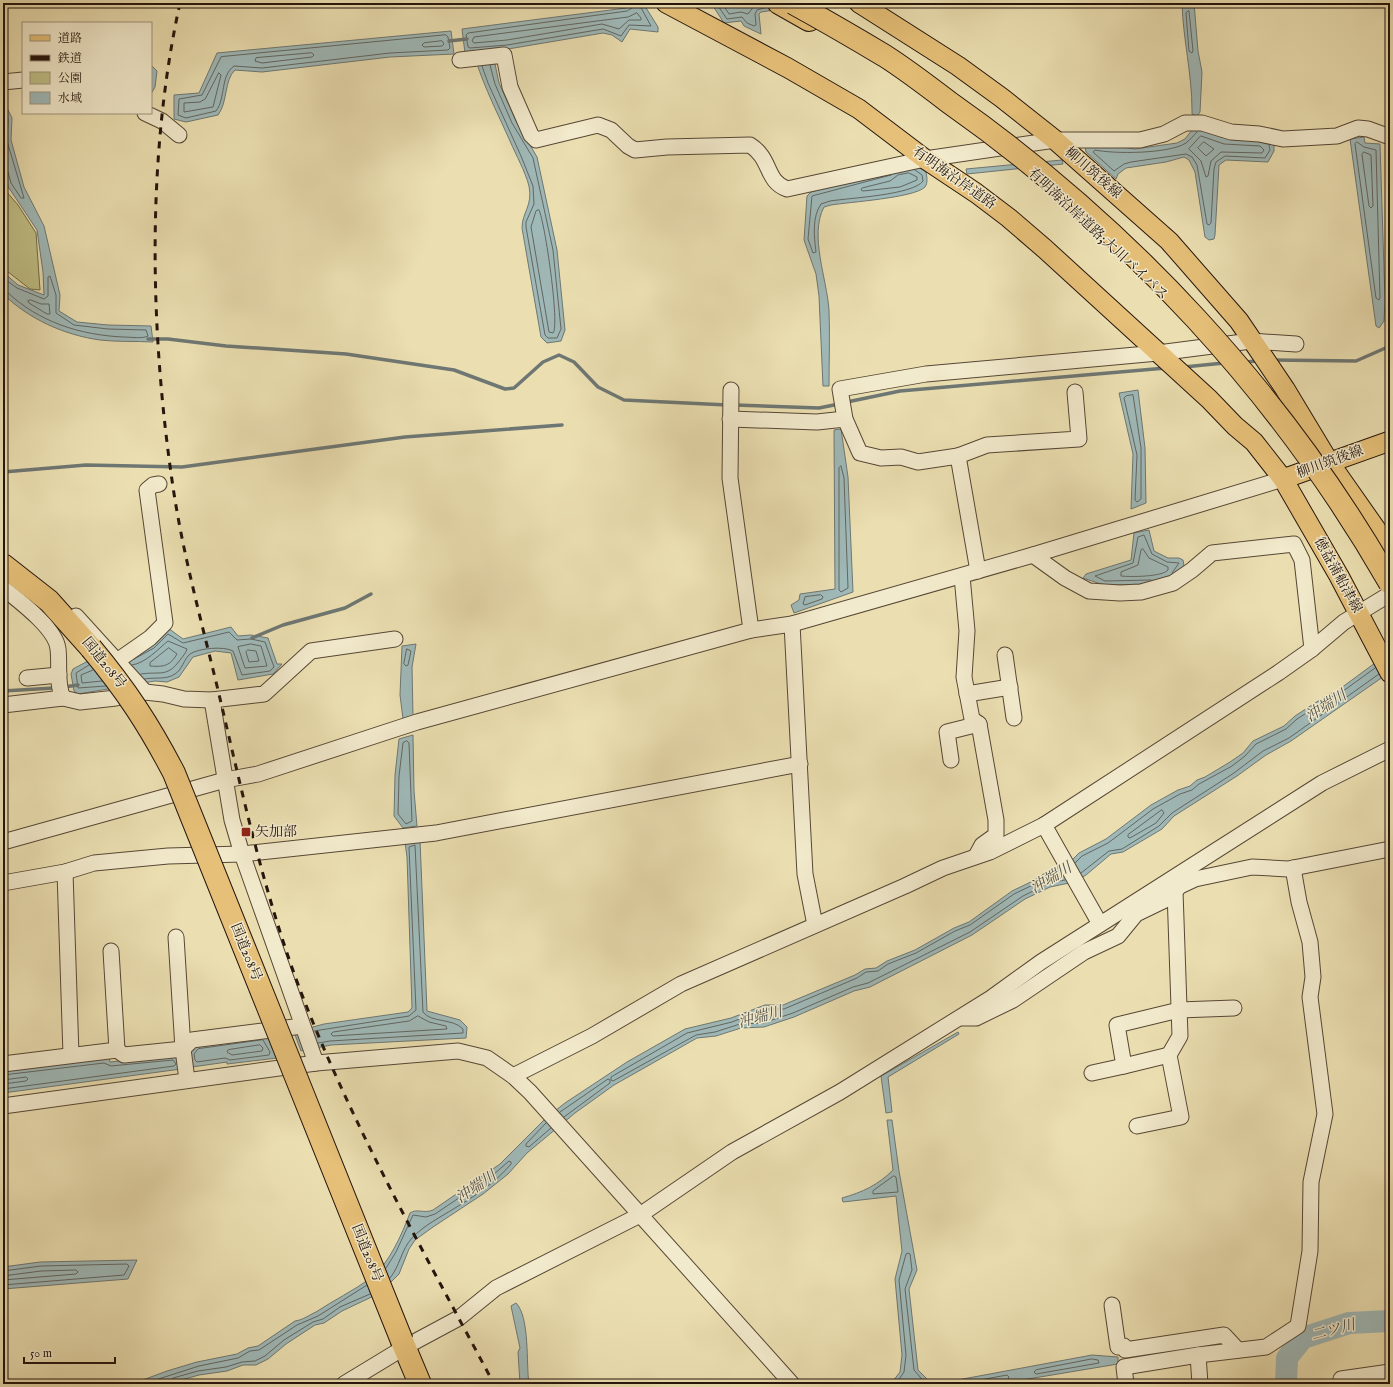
<svg xmlns="http://www.w3.org/2000/svg" width="1393" height="1387" font-family="'IM FELL English','Noto Serif JP',serif">
  <style>
    .green { fill: #c0c086; stroke: #726a49 }
    .water { fill: #9fb9b8; stroke: #6e7773 }
    .lines { fill: none; stroke-linecap: round; stroke-linejoin: round }
    .shore { stroke: #626662; stroke-width: 1 }
    .stream { stroke: #6e7773; stroke-width: 3.5 }
    .river { stroke: #9fb9b8; stroke-width: 22 }
    .minor-casing { stroke: #564735; stroke-width: 17 }
    .major-casing { stroke: #24140c; stroke-width: 21 }
    .highway-casing { stroke: #24140c; stroke-width: 24 }
    .minor { stroke: #f2eacc; stroke-width: 15 }
    .major { stroke: #e6c078; stroke-width: 19 }
    .highway { stroke: #e6c078; stroke-width: 22 }
    .rail { stroke: #24140c; stroke-width: 3; stroke-dasharray: 7 7; stroke-linecap: butt }
    .highway-bridge-casing { stroke: #24140c; stroke-width: 24; stroke-linecap: butt }
    .highway-bridge { stroke: #e6c078; stroke-width: 22 }
    .poi-dot { fill: #8f2418; stroke: #f2eacc; stroke-width: 1.5 }
    .labels { text-anchor: middle; dominant-baseline: central; stroke-width: 3; stroke-linejoin: round; paint-order: stroke }
    .street-label { font-size: 14px; fill: #24140c; stroke: #f2eacc }
    .poi-label { font-size: 14px; fill: #24140c; stroke: #f2eacc; text-anchor: start }
    .water-label { font-size: 15px; font-style: italic; fill: #4f4e48; stroke: #f2eacc }
  </style>
  <rect width="100%" height="100%" fill="#ebdfb1"/>
  <filter id="stains"><feTurbulence type="fractalNoise" baseFrequency=".005" numOctaves="4"/><feColorMatrix values="0 0 0 0 .2 0 0 0 0 .09 0 0 0 0 .02 0 0 0 .5 -.17"/></filter>
  <radialGradient id="worn" r=".72"><stop offset=".6" stop-color="#630" stop-opacity="0"/><stop offset="1" stop-color="#630" stop-opacity=".3"/></radialGradient>
  <path class="green" d="M3 190H5L18 205 36 233 40 290 30 289 3 268Z"/>
  <g class="water">
    <path d="M637 3H643L658 27V32L630 29 622 42 612 35 603 33 508 49 465 53 462 29 626 8Z"/>
    <path d="M711 3H824L828 10 801 6 761 12 759 14 761 34 744 26 741 21 724 23Z"/>
    <path d="M1182 3H1194L1198 51 1202 72 1200 112 1197 116 1192 114V110C1192 74 1183 39 1182 3Z"/>
    <path d="M451 31 454 54 390 57 262 72 235 70C224 80 228 102 218 115L186 122 174 119V95L199 93 217 53Z"/>
    <path d="M476 61 493 62 495 64 499 83 516 121 537 157 557 250 565 330 561 341 547 343 541 337 522 228C522 212 533 206 529 186 525 171 516 155 510 141 498 114 485 89 476 61Z"/>
    <path d="M151 65 157 71 155 87 151 94Z"/>
    <path d="M3 100 12 118 11 140 24 187 44 226 60 295 59 311 77 322 108 325 151 326 153 342C135 341 117 342 100 340 64 335 29 319 3 294V272L18 285 44 295 43 272 37 230 7 185 3 166Z"/>
    <path d="M1195 126 1274 145V151L1268 162 1226 160 1219 165 1215 235 1214 239 1209 240 1205 237 1195 172 1189 160 1184 157 1166 162 1126 168 1118 174 1116 179 1086 152 1084 142 1135 149 1177 143 1185 139Z"/>
    <path d="M1364 137 1365 143 1380 144 1385 300 1384 321 1379 328 1376 326 1350 139Z"/>
    <path d="M1062 160 1063 164 967 174 966 169Z"/>
    <path d="M912 163 926 172C927 177 928 183 925 187 914 198 849 202 831 205L824 207C809 235 827 279 829 310 830 335 829 361 829 386H823L819 296 816 274 804 240 807 196 811 192Z"/>
    <path d="M1138 390 1145 448 1146 503 1131 509 1133 454 1119 393Z"/>
    <path d="M841 429 848 477 853 592 794 613 791 605 799 600 800 594 835 589 834 430Z"/>
    <path d="M1149 530 1154 551 1168 558H1179L1183 560 1184 566 1170 581 1153 584 1104 585 1083 578 1086 574 1131 560 1134 533Z"/>
    <path d="M231 627 238 636 251 635 268 638 277 664H282L273 674 238 680 231 653 215 651 193 657 179 677 167 682 155 681 78 694 74 691 71 674 73 669 86 662 134 655 168 628 183 639Z"/>
    <path d="M416 644 412 667 413 716 403 719 400 695 402 646Z"/>
    <path d="M1390 652V672L1291 741 1266 755 1237 776 1174 816 1162 829 1123 852 1111 854 1086 875 1074 882 1050 887 1025 899 972 935 870 987 854 991 794 1017 764 1027 741 1028 716 1036 697 1038 614 1085 575 1113 527 1153 508 1174 483 1194 433 1227 415 1240 409 1249 399 1274 380 1293 342 1311 324 1323 315 1325 286 1344 268 1359 256 1365H243L227 1371 199 1375 167 1384H132L167 1371 197 1362 237 1354 248 1348 258 1346 295 1321C303 1320 309 1315 316 1312 334 1300 353 1291 371 1278 389 1264 402 1234 410 1213 417 1208 424 1214 433 1210L500 1164 546 1118 565 1103 627 1062 685 1029 731 1018 765 1005H783L855 975 865 969 876 968 887 961 915 950 954 928 969 922 1012 891 1035 880 1048 871 1071 861 1079 853 1106 839 1151 805 1178 790 1190 786 1197 780 1205 777 1230 762 1243 753 1253 741 1284 726 1295 716 1329 694 1337 691Z"/>
    <path d="M413 735 414 791 417 826 403 828 394 816 395 775 399 739Z"/>
    <path d="M420 840 427 1011 460 1020 467 1027 466 1038 331 1045 301 1051 294 1032 324 1024 408 1012 412 1008 407 857 405 842Z"/>
    <path d="M958 1032 959 1034 888 1077 892 1112 886 1113 881 1076Z"/>
    <path d="M267 1035 277 1058 227 1064V1062L192 1067 190 1054 194 1045Z"/>
    <path d="M174 1055 179 1058 181 1069 3 1093V1071L109 1058 110 1062Z"/>
    <path d="M887 1120H892L899 1171 917 1270 909 1289 918 1370 932 1384H845L893 1381 900 1372 902 1355 895 1279 902 1251 896 1196 843 1202 842 1198C863 1192 878 1185 893 1170Z"/>
    <path d="M137 1260 128 1279 3 1289V1267L40 1262Z"/>
    <path d="M516 1303C530 1317 526 1364 529 1384H520L518 1352 520 1348 511 1306Z"/>
    <path d="M1092 1355 1118 1357V1364L998 1384H936Z"/>
  </g>
  <g class="lines">
    <g class="shore">
      <path d="M716 3 727 19 742 17 747 23 754 26 756 25 755 14 757 10 768 7"/>
      <path d="M722 3 729 14 741 12 748 14 754 6 760 3"/>
      <path d="M637 5 640 6 651 26 629 25 621 36 603 29 507 45 470 48 468 47 466 35 468 33 627 11Z"/>
      <path d="M1189 11 1193 51 1192 53 1189 51 1186 13Z"/>
      <path d="M637 13 641 18V20H629L619 29 602 24 507 40 474 43 472 41 474 37 628 17Z"/>
      <path d="M446 35 448 37 450 48 448 50 390 53 262 68 234 66C220 76 226 98 216 111L186 118 178 115 179 99 202 95 221 57Z"/>
      <path d="M442 41 444 44 442 46 424 47 422 45 424 43Z"/>
      <path d="M312 53 314 55 312 57 262 63 255 61 256 58Z"/>
      <path d="M482 66 488 83 521 156 533 186 534 204 526 222V227L545 335 548 338H557L561 329 553 250 533 158 512 123 495 84 490 65"/>
      <path d="M219 73 221 75 213 107 184 112V103L200 102 205 99Z"/>
      <path d="M3 108 8 119 7 141 24 198H21L11 183 8 172 3 170"/>
      <path d="M1197 132C1194 135 1190 140 1186 143 1169 154 1114 154 1095 150L1093 152 1114 171 1124 164 1131 162 1186 154 1192 157 1197 165 1207 224 1209 225 1211 223 1214 169 1216 162 1225 156 1265 158 1270 150 1269 145"/>
      <path d="M1201 136 1224 144 1260 146 1264 150 1262 153 1221 152 1211 161 1208 176 1206 177 1201 161 1189 149Z"/>
      <path d="M1204 142 1214 149 1206 156 1198 148Z"/>
      <path d="M1357 142 1364 147 1376 150 1380 298 1379 300 1376 298 1355 144Z"/>
      <path d="M1364 152 1371 155 1373 206 1371 208 1369 206 1362 155Z"/>
      <path d="M909 173 917 177V180L900 187 863 191 861 190 862 188 890 181 898 175Z"/>
      <path d="M891 175 812 196 808 239 813 253 816 252C814 236 812 217 821 204L830 201C849 198 913 195 923 181L922 175 915 170"/>
      <path d="M539 210C545 222 560 326 553 333L549 332 531 227 536 211Z"/>
      <path d="M3 278 17 288 44 299 48 296V277L50 276 56 295V313L74 325 108 329 146 330 148 336C142 339 131 337 123 337 80 335 39 322 7 292L3 291"/>
      <path d="M31 300 41 304H49L50 314H47L29 303 28 301Z"/>
      <path d="M1133 395 1141 448V499L1137 502 1135 500 1137 455 1124 398 1126 396Z"/>
      <path d="M841 466 844 478 848 588 841 592 839 590V468Z"/>
      <path d="M1143 549 1149 558 1168 567V570C1162 577 1130 577 1121 576V572L1138 565 1141 550Z"/>
      <path d="M1151 580 1105 581 1095 576 1133 563 1138 537 1144 535 1152 554 1167 562 1179 563 1172 573"/>
      <path d="M821 595 823 597 822 599 805 605 803 604 805 597Z"/>
      <path d="M251 644 261 646 267 666 245 668 238 647Z"/>
      <path d="M169 648 177 654C170 666 164 667 150 666V663Z"/>
      <path d="M407 649 411 651 408 665 406 666 404 664Z"/>
      <path d="M248 650 256 651 259 661 249 662 246 652Z"/>
      <path d="M134 659 154 648 168 634 183 643 229 632 237 640 251 639 265 642 274 667 270 671 242 675 233 651C224 646 199 648 190 654 184 659 182 670 175 674 166 680 155 677 144 679"/>
      <path d="M89 665 76 673 78 688 106 686"/>
      <path d="M132 665C146 663 158 649 168 641L187 649C186 653 183 656 180 660 167 678 160 671 141 674"/>
      <path d="M93 670 81 675 82 683 102 681"/>
      <path d="M407 741 409 743 412 821 406 824 398 814 399 776 403 743Z"/>
      <path d="M1162 810 1164 813 1156 823 1130 838 1128 837V835Z"/>
      <path d="M1075 863 1082 856 1108 843 1153 809 1180 794 1192 790 1199 784 1232 766 1245 756 1256 744 1286 729 1297 719 1331 697 1339 694 1375 668"/>
      <path d="M1060 871 1050 874 1037 883 1014 894 970 925 955 931 916 953 888 964 878 971 866 972 857 978 784 1009H766L732 1022 687 1033 611 1077V1080L613 1081 696 1035 715 1032 740 1024 763 1023 793 1013 853 987 868 983 970 932 1023 896 1049 883 1065 880"/>
      <path d="M1081 873 1109 851 1122 849 1159 826 1172 813 1234 773 1263 751 1289 738 1379 674"/>
      <path d="M418 1016 429 1022 446 1026 447 1029 333 1036 331 1034 333 1032 409 1021Z"/>
      <path d="M314 1031 409 1016 416 1010 409 847 415 845 423 1012C431 1023 453 1018 463 1029V1033L330 1041 318 1043"/>
      <path d="M263 1040 270 1052 269 1055 230 1060 225 1058 197 1062 195 1060 194 1054 198 1049Z"/>
      <path d="M260 1045 263 1048 262 1051 232 1055 227 1052 228 1050Z"/>
      <path d="M3 1075 104 1063 111 1066 173 1060 176 1064 174 1066 3 1089"/>
      <path d="M3 1080 26 1077 28 1079 26 1081 3 1084"/>
      <path d="M560 1112 608 1079 610 1080V1083L564 1117"/>
      <path d="M546 1123 526 1144V1146L529 1147 551 1128"/>
      <path d="M894 1176 896 1177 898 1192 873 1194V1191Z"/>
      <path d="M386 1268 396 1252 413 1215 426 1217 435 1214 493 1175 509 1161 511 1162V1164C496 1182 475 1196 455 1208 441 1217 424 1225 412 1238 401 1250 400 1266 390 1278"/>
      <path d="M3 1271 41 1266 127 1264 129 1266 124 1275 3 1285"/>
      <path d="M3 1276 41 1271 76 1270 78 1272 76 1274 3 1280"/>
      <path d="M1092 1359 1098 1360 1099 1363 1036 1374 1034 1372 1036 1370Z"/>
      <path d="M143 1384 199 1366 238 1358 250 1351 259 1350 297 1325 318 1316 367 1285"/>
      <path d="M170 1384 173 1378 198 1371 226 1367 242 1362 255 1361 265 1356 284 1340 313 1322 323 1319 340 1307 370 1294"/>
      <path d="M896 1384 904 1372 906 1355 899 1280 906 1254 908 1253 910 1254 912 1270 905 1289 914 1370 926 1384"/>
      <path d="M959 1384 1007 1375 1009 1377 1006 1384"/>
    </g>
    <g class="stream">
      <path d="M449 41 467 39"/>
      <path d="M148 339H168L226 346 346 354 454 370 505 389 514 388 543 362 559 355 574 362 598 387 624 400 727 405"/>
      <path d="M1272 360 1356 361 1390 346"/>
      <path d="M1244 362 1258 361"/>
      <path d="M1184 367 1224 363"/>
      <path d="M847 402 900 391 1166 368"/>
      <path d="M735 405 819 408 839 404"/>
      <path d="M3 472 86 465 182 467 405 437 562 425"/>
      <path d="M252 638 283 625 345 608 371 594"/>
      <path d="M64 687 78 685"/>
      <path d="M3 691 54 688"/>
    </g>
    <path class="river" d="M1286 1384 1287 1358 1303 1338 1349 1323 1390 1321"/>
    <defs>
      <g id="minor">
        <path d="M460 60 504 55 510 87 531 135 536 140 598 125 611 130 628 146 635 150 667 147 750 145C772 159 765 181 787 189L925 159 1055 140H1140L1164 134 1185 123H1202L1231 132 1259 134 1283 139 1337 136 1358 128 1368 129 1390 137"/>
        <path d="M3 82 23 80"/>
        <path d="M145 113 162 121 179 135"/>
        <path d="M731 390 730 478 751 630"/>
        <path d="M730 419 817 422 845 419"/>
        <path d="M958 456 987 445 1079 439 1075 392"/>
        <path d="M1033 555 1065 578 1089 591 1120 593 1141 592 1173 583 1192 570 1212 553 1294 544 1302 560 1312 649"/>
        <path d="M978 571 958 456 918 462 901 457 881 458 860 453 845 419 840 389 926 374 1158 353 1251 341 1296 344"/>
        <path d="M962 576 967 631 964 677 972 719 979 724 996 820V835L982 845 976 856"/>
        <path d="M3 588C19 601 56 628 58 649 60 665 56 683 63 698"/>
        <path d="M76 616 145 692"/>
        <path d="M792 624 805 874 815 925"/>
        <path d="M1005 655 1014 718"/>
        <path d="M117 661 150 638 165 623 147 490 153 485 159 484"/>
        <path d="M27 678 59 675"/>
        <path d="M967 694 1010 687"/>
        <path d="M212 700 232 820 242 854 316 1063"/>
        <path d="M3 705 63 698 80 702 116 698 145 692 163 694 184 699 212 700 264 694 311 651 395 639"/>
        <path d="M951 760 947 732 979 724"/>
        <path d="M1044 825 1100 924"/>
        <path d="M3 842 225 780 258 774 417 722 751 630 792 624 1033 555 1283 479"/>
        <path d="M65 872 71 1055"/>
        <path d="M3 883 65 872 94 863 168 856 242 854 436 833 800 764"/>
        <path d="M176 937 183 1049 187 1080"/>
        <path d="M111 951 117 1050"/>
        <path d="M962 1018H976L1013 1000 1084 952 1118 936 1136 914 1167 899 1180 886 1195 879 1252 867 1288 869 1390 849"/>
        <path d="M1169 1055 1124 1066 1117 1025 1179 1010 1234 1008"/>
        <path d="M3 1064 117 1050 124 1055 183 1049 192 1040 302 1026"/>
        <path d="M1092 1073 1124 1066"/>
        <path d="M513 1076 592 1036 681 984 905 886 943 868 990 852 1044 825 1278 673 1312 649 1344 622 1390 594"/>
        <path d="M3 1106 316 1063 458 1051 487 1058 513 1076 530 1092 792 1384"/>
        <path d="M1137 1126 1181 1117 1169 1055 1180 1036 1175 891"/>
        <path d="M1112 1305 1118 1347 1124 1346 1125 1350 1224 1335 1238 1350"/>
        <path d="M1198 1355 1200 1384"/>
        <path d="M1341 1379 1390 1372"/>
        <path d="M344 1384 405 1347 459 1318 496 1288 640 1215 732 1152 840 1092 991 998 1041 962 1322 783 1390 749"/>
        <path d="M1126 1384 1124 1367 1198 1355 1266 1347 1298 1326 1310 1251 1311 1182 1325 1114 1310 997 1313 977 1310 942 1299 902 1293 868"/>
      </g>
      <g id="major">
        <path d="M666 3 788 68 859 109 925 159 976 193 1009 218 1045 249 1209 399 1235 426 1254 442 1283 479 1339 576 1390 673"/>
        <path d="M859 3 958 66 1002 98 1055 140 1169 241 1239 321 1285 389 1329 462 1390 549"/>
        <path d="M1283 479 1390 441"/>
      </g>
      <g id="highway">
        <path d="M779 3 809 20"/>
        <path d="M3 565 49 601 91 648"/>
        <path d="M402 1341 420 1384"/>
      </g>
    </defs>
    <use href="#minor" class="minor-casing"/>
    <use href="#major" class="major-casing"/>
    <use href="#highway" class="highway-casing"/>
    <use href="#minor" class="minor"/>
    <use href="#major" class="major"/>
    <use href="#highway" class="highway"/>
    <path class="rail" d="M180 3C146 157 150 332 173 487 184 561 205 634 222 707 245 805 267 905 304 1000 356 1133 427 1258 494 1384"/>
    <defs>
      <g id="highway-bridge">
        <path d="M793 3C824 20 855 38 885 56 907 70 929 87 950 103 1129 229 1281 393 1390 583"/>
        <path d="M91 648C126 690 149 725 174 773L402 1341"/>
      </g>
    </defs>
    <use href="#highway-bridge" class="highway-bridge-casing"/>
    <use href="#highway-bridge" class="highway-bridge"/>
  </g>
  <rect class="poi-dot" x="241" y="827" width="10" height="10" rx="2"/>
  <g class="labels">
    <g class="street-label">
      <text transform="translate(1093 173) rotate(41)">柳川筑後線</text>
      <text transform="translate(954 178) rotate(35)">有明海沿岸道路</text>
      <text transform="translate(1098 234) rotate(43)">有明海沿岸道路;大川バイパス</text>
      <text transform="translate(1330 462) rotate(-20)">柳川筑後線</text>
      <text transform="translate(1338 575) rotate(61)">徳益蒲船津線</text>
      <text transform="translate(104 663) rotate(51)">国道208号</text>
      <text transform="translate(246 952) rotate(68)">国道208号</text>
      <text transform="translate(367 1253) rotate(68)">国道208号</text>
    </g>
    <g class="poi-label">
      <text x="255" y="832">矢加部</text>
    </g>
    <g class="water-label">
      <text transform="translate(1326 706) rotate(-33)">沖端川</text>
      <text transform="translate(1051 878) rotate(-31)">沖端川</text>
      <text transform="translate(760 1017) rotate(-15)">沖端川</text>
      <text transform="translate(476 1187) rotate(-34)">沖端川</text>
      <text transform="translate(1333 1330) rotate(-15)">二ツ川</text>
    </g>
  </g>
  <rect width="1393" height="1387" fill="none" stroke="#ebdfb1" stroke-width="16"/>
  <rect x="4" y="4" width="1385" height="1379" fill="none" stroke="#24140c" stroke-width="2"/>
  <rect x="8" y="8" width="1377" height="1371" fill="none" stroke="#24140c"/>
  <rect x="22" y="22" width="130" height="92" fill="#f2eacc" stroke="#a0947f"/>
  <rect x="30" y="35" width="20" height="6" fill="#e6c078" stroke="#a0947f"/>
  <text x="58" y="42" font-size="12" fill="#24140c">道路</text>
  <rect x="30" y="55" width="20" height="6" fill="#24140c" stroke="#a0947f"/>
  <text x="58" y="62" font-size="12" fill="#24140c">鉄道</text>
  <rect x="30" y="72" width="20" height="12" fill="#c0c086" stroke="#a0947f"/>
  <text x="58" y="82" font-size="12" fill="#24140c">公園</text>
  <rect x="30" y="92" width="20" height="12" fill="#9fb9b8" stroke="#a0947f"/>
  <text x="58" y="102" font-size="12" fill="#24140c">水域</text>
  <path d="M24 1357v6h91v-6" fill="none" stroke="#24140c" stroke-width="2"/>
  <text x="30" y="1357" font-size="12" fill="#24140c" stroke="#f2eacc" stroke-width="3" paint-order="stroke">50 m</text>
  <rect width="100%" height="100%" filter="url(#stains)"/>
  <rect width="100%" height="100%" fill="url(#worn)"/>
</svg>
